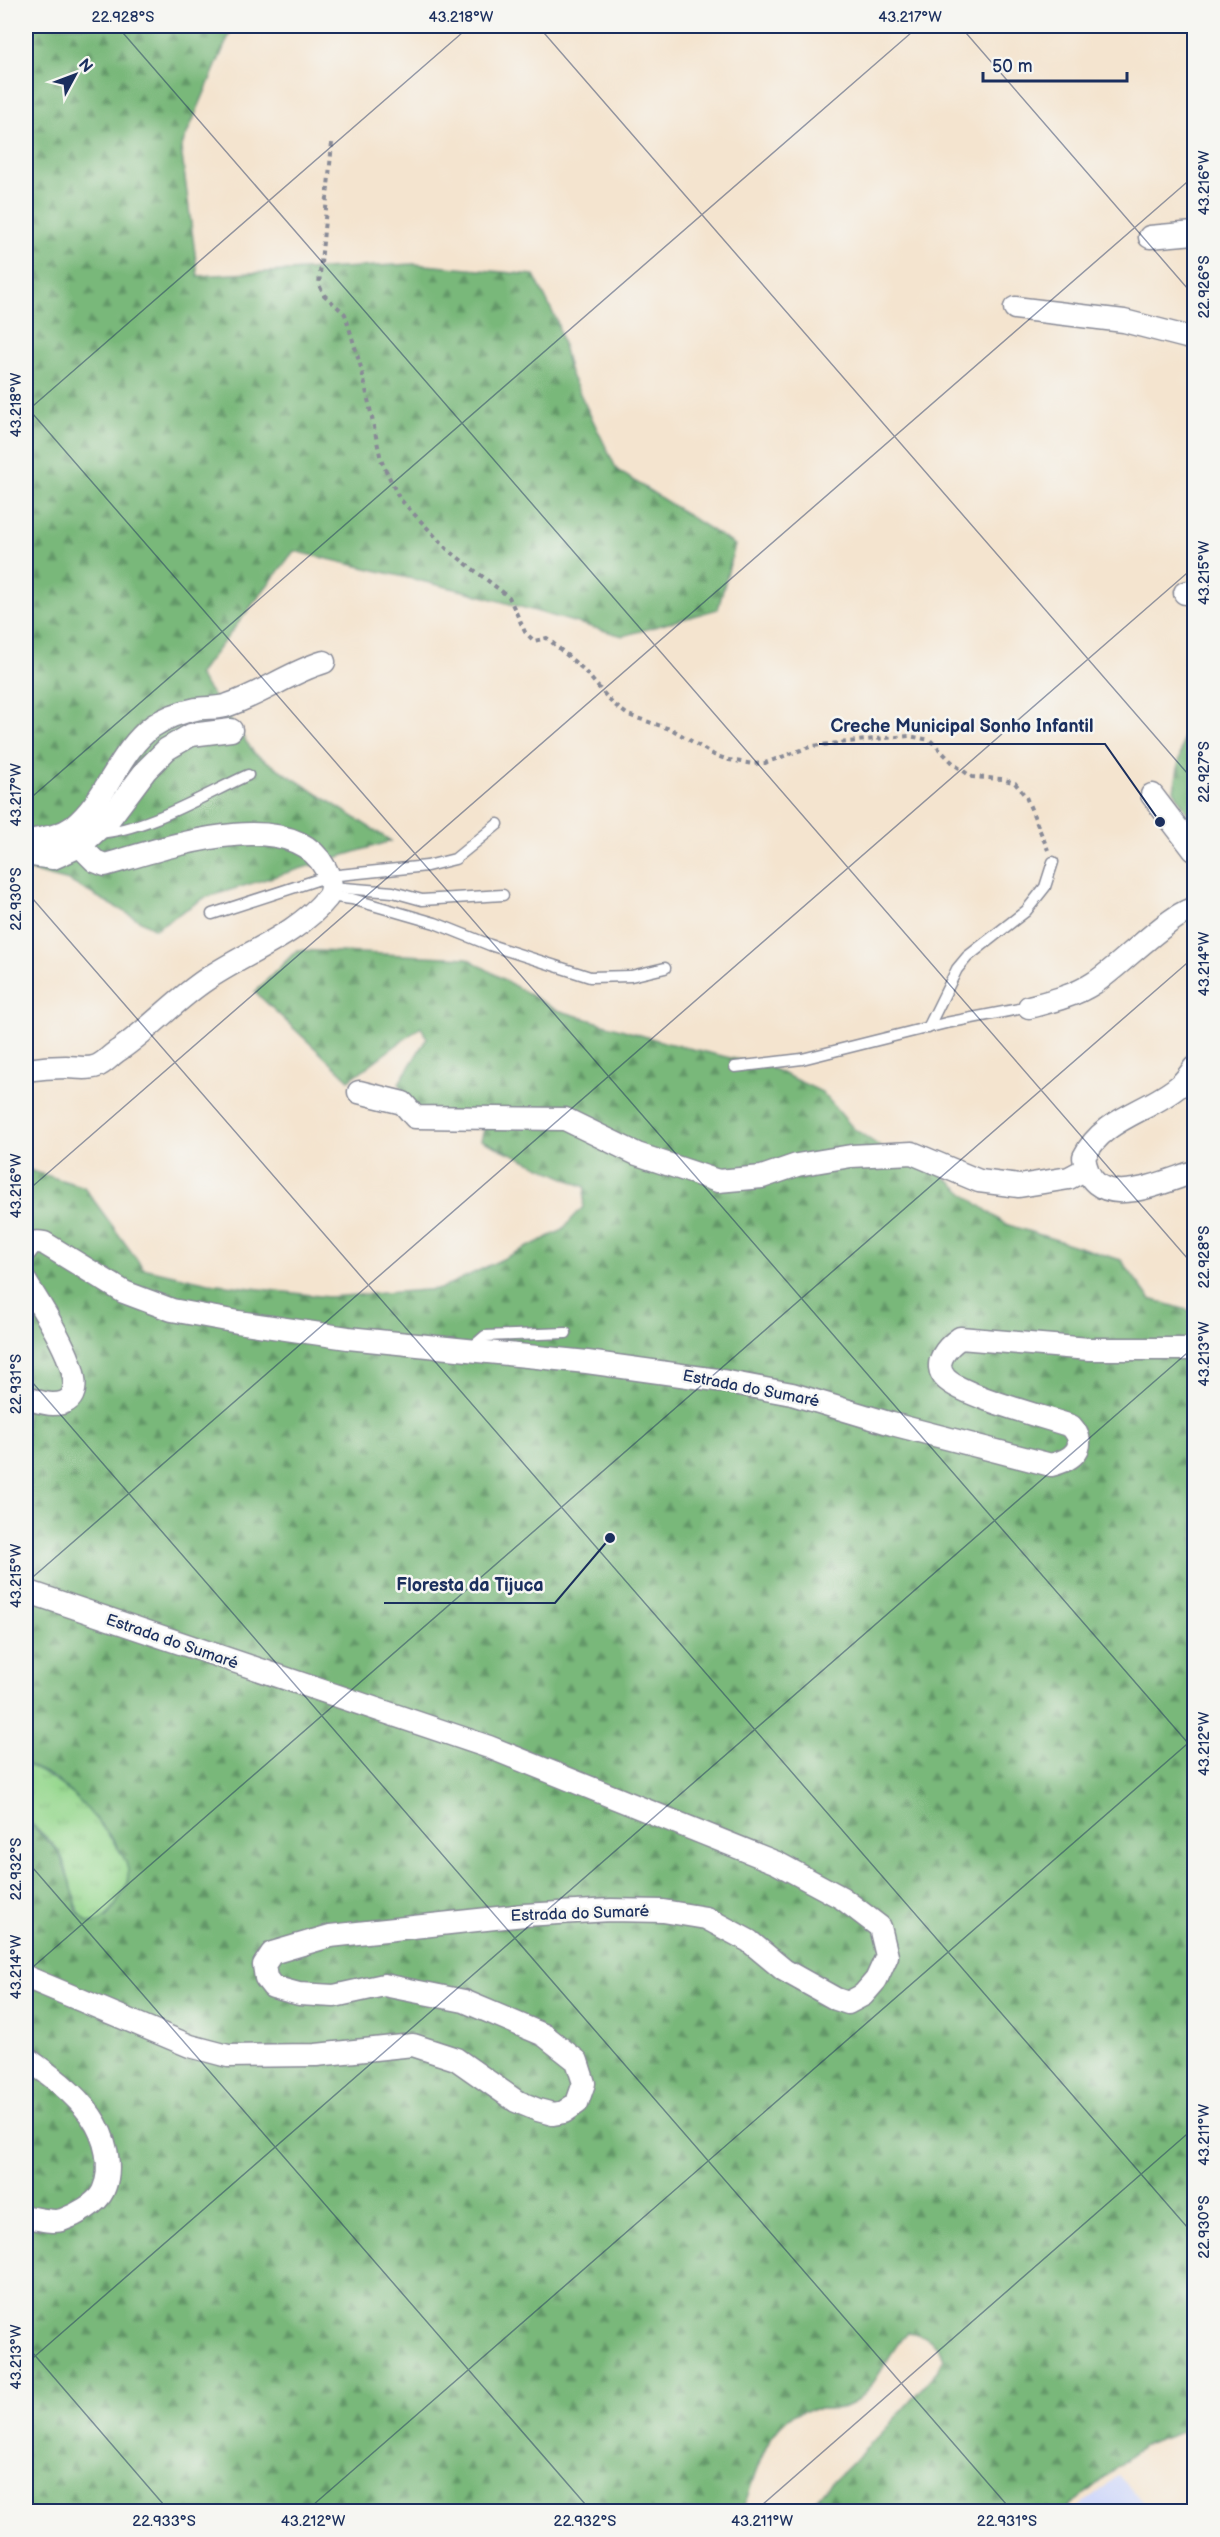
<svg xmlns="http://www.w3.org/2000/svg" width="1220" height="2537" font-family="'Balsamiq Sans',sans-serif">
  <style>
    .built { fill: #d1d9f9 }
    .grass { fill: url(#grass-tufts); stroke: #598476; stroke-width: 1.5 }
    .forest { fill: url(#forest-firs); stroke: #4a746c; stroke-width: 1.5 }
    .lines { fill: none; stroke-linecap: round; stroke-linejoin: round }
    .service-casing { stroke: #888a96; stroke-width: 13 }
    .minor-casing { stroke: #888a96; stroke-width: 25 }
    .path { stroke: #888a96; stroke-width: 4; stroke-dasharray: 4.5 4.5; stroke-linecap: butt }
    .service { stroke: #fff; stroke-width: 10 }
    .minor { stroke: #fff; stroke-width: 22 }
    .ticks { fill: none; stroke: #1b2f5e; stroke-width: 1.5; stroke-opacity: 0.45 }
    .labels { text-anchor: middle; dominant-baseline: central; stroke-width: 5; stroke-linejoin: round; paint-order: stroke }
    .street-label { font-size: 16px; fill: #1b2f5e; stroke: #f6f6f2 }
    .leader { fill: none; stroke: #1b2f5e; stroke-width: 2 }
    .callout-dot { fill: #1b2f5e; stroke: #f6f6f2; stroke-width: 2 }
    .callout-label { font-size: 18px; text-anchor: middle; font-weight: bold; fill: #1b2f5e; stroke: #f6f6f2; stroke-width: 5; stroke-linejoin: round; paint-order: stroke }
    .neatline { fill: none; stroke: #1b2f5e; stroke-width: 2 }
    .ticks-label { font-size: 15px; text-anchor: middle; fill: #1b2f5e }
  </style>
  <defs>
    <pattern id="grass-tufts" width="24" height="20" patternUnits="userSpaceOnUse" patternTransform="scale(1.5)"><rect width="24" height="20" fill="#97d88f"/><path d="M3 7l-1-3M5 7V3M7 7l1-3M15 17l-1-3M17 17v-4M19 17l1-3" fill="none" stroke="#82ba7e"/></pattern>
    <pattern id="forest-firs" width="22" height="20" patternUnits="userSpaceOnUse" patternTransform="scale(1.5)"><rect width="22" height="20" fill="#79b87a"/><path d="M5 1l3.5 6h-7zM16 11l3.5 6h-7z" fill="#629667"/></pattern>
  </defs>
  <rect width="100%" height="100%" fill="#f6f6f2"/>
  <filter id="ink" filterUnits="userSpaceOnUse"><feTurbulence type="fractalNoise" baseFrequency=".0167" numOctaves="2"/><feDisplacementMap in="SourceGraphic" scale="12" xChannelSelector="R" yChannelSelector="G"/><feConvolveMatrix kernelMatrix="1 2 1 2 8 2 1 2 1" color-interpolation-filters="sRGB"/></filter>
  <filter id="wash" filterUnits="userSpaceOnUse"><feTurbulence type="fractalNoise" baseFrequency=".008" numOctaves="4" result="noise"/><feDisplacementMap in="SourceGraphic" scale="24" xChannelSelector="R" yChannelSelector="G"/><feGaussianBlur stdDeviation="1.35" result="paint"/><feColorMatrix in="noise" values="0 0 0 0 0 0 0 0 0 0 0 0 0 0 0 0 0 1.4 0 .05"/><feComposite in="paint" operator="in"/></filter>
  <g filter="url(#wash)">
    <rect width="100%" height="100%" fill="#f4e4cf"/>
    <path class="built" d="M1118 2475 1151 2511H1074Z"/>
    <path class="grass" d="M26 1764C63 1782 85 1803 109 1836 116 1846 125 1856 128 1868 131 1881 123 1892 117 1903 109 1915 104 1922 88 1923 70 1908 72 1875 60 1853 53 1841 36 1829 26 1819Z"/>
    <g class="forest">
      <path d="M26 26H233L181 148 198 276 414 264 534 275 557 321 570 373 617 470 735 545 718 609 623 636 468 592 294 551 198 675 255 754 391 841 204 898 155 929 69 881 26 870Z"/>
      <path d="M1189 706 1194 707V825L1174 790Z"/>
      <path d="M297 950 467 958 554 1009 667 1043 769 1067 822 1092 853 1128 891 1154 929 1163 967 1196 1005 1224 1121 1260 1150 1299 1194 1312V2428L1144 2445 1064 2511H803L879 2436 937 2371 944 2358C937 2342 926 2335 908 2332 886 2353 879 2387 851 2404 836 2413 817 2406 801 2411 765 2424 755 2480 742 2511H26V1819L59 1852 75 1897 76 1910 89 1923C104 1922 109 1915 117 1903 123 1892 128 1885 128 1873 129 1849 73 1793 55 1779 46 1772 35 1769 26 1764V1169L84 1187 143 1268 209 1283 328 1297 440 1289 561 1231 583 1207 585 1187 481 1140 487 1118 412 1114 399 1083 427 1038 421 1027 349 1080 255 992Z"/>
    </g>
  </g>
  <g filter="url(#ink)">
    <g class="lines">
      <defs>
        <g id="service">
          <path d="M97 833C145 831 204 795 248 775"/>
          <path d="M331 887 393 892 422 900 503 895"/>
          <path d="M328 896 352 899 435 923 490 945 590 977 631 976 665 968"/>
          <path d="M212 914 329 876 427 866 455 859 498 824"/>
          <path d="M928 1028 957 969 967 957 1026 911 1045 887 1053 862"/>
          <path d="M735 1067 802 1059 946 1023 1029 1007"/>
          <path d="M470 1349 485 1336 566 1333"/>
        </g>
        <g id="minor">
          <path d="M1150 237 1194 233"/>
          <path d="M1015 308 1124 321 1194 339"/>
          <path d="M1185 593 1194 591"/>
          <path d="M1152 795 1194 850"/>
          <path d="M26 842C42 838 59 837 73 827 107 800 118 752 153 726 165 718 181 712 196 709 206 707 218 709 228 705 262 694 290 672 324 662"/>
          <path d="M26 854 53 858 80 846 110 818 146 770 167 749 191 735 231 730"/>
          <path d="M1029 1007C1052 1001 1074 996 1094 983 1117 969 1173 911 1194 909"/>
          <path d="M1194 1068C1190 1074 1185 1081 1179 1086 1148 1112 1103 1118 1084 1157 1092 1216 1159 1183 1194 1172"/>
          <path d="M26 1070C39 1068 53 1067 66 1067 76 1067 87 1070 97 1066 105 1063 112 1054 119 1050 150 1029 175 1000 207 979 245 953 297 935 327 898 334 889 330 877 325 868 290 802 159 850 105 865L95 861 80 846"/>
          <path d="M359 1092 403 1103 415 1117 565 1119 637 1154 718 1181 762 1177 797 1165 851 1156 912 1153 979 1181 1019 1186 1069 1178 1086 1169"/>
          <path d="M26 1250C31 1242 35 1241 44 1243L124 1292 172 1310 238 1322 348 1338 587 1362 717 1380 792 1394 892 1424 1051 1465C1072 1460 1090 1447 1071 1426 1044 1417 963 1396 946 1379 931 1364 947 1347 960 1338L1089 1349H1194"/>
          <path d="M26 1282C37 1302 110 1404 53 1404 44 1404 34 1400 26 1398"/>
          <path d="M26 1591 489 1747 777 1863 842 1898 880 1927 887 1956 876 1980 863 1995 848 2003 836 1999 784 1970 749 1941 706 1918 663 1911 611 1910 524 1915 330 1936 272 1953 264 1965 266 1978 273 1987 299 1994 334 1996 384 1985 464 2001 544 2035 577 2061 584 2083 577 2103 564 2112 553 2114 538 2110 516 2101 456 2059 413 2045 316 2055 228 2056 190 2046 26 1977"/>
          <path d="M26 2058C49 2074 74 2092 91 2116 105 2136 114 2167 103 2191 97 2204 76 2215 62 2220 52 2223 36 2218 26 2217"/>
        </g>
      </defs>
      <use href="#service" class="service-casing"/>
      <use href="#minor" class="minor-casing"/>
      <path class="path" d="M332 143 319 285 324 295 345 314 362 371 381 460 399 498 447 549 509 597 525 632 534 641 547 638 583 669 612 703 628 715 673 730 714 755 729 760 753 764 765 763 813 746 875 739 909 736 930 740 955 765 972 777 1002 779 1015 783 1026 797 1048 850"/>
      <use href="#service" class="service"/>
      <use href="#minor" class="minor"/>
    </g>
  </g>
  <path class="ticks" d="M117 26 1194 1266M538 26 1194 781M960 26 1194 296M26 406 1194 1750M26 412 470 26M26 802 919 26M26 891 1194 2235M26 1192 1194 176M26 1375 1013 2512M26 1583 1194 567M26 1860 592 2512M26 1973 1194 957M26 2345 170 2512M26 2364 1194 1347M305 2512 1194 1738M754 2512 1194 2128"/>
  <g class="labels">
    <g class="street-label">
      <text transform="translate(751 1389) rotate(11)">Estrada do Sumaré</text>
      <text transform="translate(172 1642) rotate(19)">Estrada do Sumaré</text>
      <text transform="translate(580 1914) rotate(-2)">Estrada do Sumaré</text>
    </g>
  </g>
  <path class="leader" d="M1160 822L1105 744H819M610 1538L555 1603H384"/>
  <g class="callout-dot">
    <circle cx="1160" cy="822" r="6"/>
    <circle cx="610" cy="1538" r="6"/>
  </g>
  <g class="callout-label">
    <text x="962" y="732">Creche Municipal Sonho Infantil</text>
    <text x="470" y="1591">Floresta da Tijuca</text>
  </g>
  <rect width="1220" height="2537" fill="none" stroke="#f6f6f2" stroke-width="66"/>
  <g transform="translate(75 75) rotate(49)" stroke="#f6f6f2" stroke-width="4.5" paint-order="stroke">
  <path d="M0-4.5L10 22L0 15L-10 22Z" fill="#1b2f5e"/>
  <text y="-9" font-size="16" font-weight="bold" text-anchor="middle" fill="#1b2f5e">N</text>
  </g>
  <path d="M983 72v9h144v-9" fill="none" stroke="#1b2f5e" stroke-width="3"/>
  <text x="992" y="72" font-size="18" fill="#1b2f5e" stroke="#f6f6f2" stroke-width="4.5" paint-order="stroke">50 m</text>
  <rect x="33" y="33" width="1154" height="2471" class="neatline"/>
  <g class="ticks-label">
    <text x="123" y="22">22.928°S</text>
    <text x="461" y="22">43.218°W</text>
    <text x="910" y="22">43.217°W</text>
    <text transform="translate(1204 183) rotate(-90)" y="5">43.216°W</text>
    <text transform="translate(1204 287) rotate(-90)" y="5">22.926°S</text>
    <text transform="translate(16 405) rotate(-90)" y="5">43.218°W</text>
    <text transform="translate(1204 573) rotate(-90)" y="5">43.215°W</text>
    <text transform="translate(1204 772) rotate(-90)" y="5">22.927°S</text>
    <text transform="translate(16 795) rotate(-90)" y="5">43.217°W</text>
    <text transform="translate(16 899) rotate(-90)" y="5">22.930°S</text>
    <text transform="translate(1204 964) rotate(-90)" y="5">43.214°W</text>
    <text transform="translate(16 1186) rotate(-90)" y="5">43.216°W</text>
    <text transform="translate(1204 1257) rotate(-90)" y="5">22.928°S</text>
    <text transform="translate(1204 1354) rotate(-90)" y="5">43.213°W</text>
    <text transform="translate(16 1384) rotate(-90)" y="5">22.931°S</text>
    <text transform="translate(16 1576) rotate(-90)" y="5">43.215°W</text>
    <text transform="translate(1204 1744) rotate(-90)" y="5">43.212°W</text>
    <text transform="translate(16 1869) rotate(-90)" y="5">22.932°S</text>
    <text transform="translate(16 1967) rotate(-90)" y="5">43.214°W</text>
    <text transform="translate(1204 2135) rotate(-90)" y="5">43.211°W</text>
    <text transform="translate(1204 2227) rotate(-90)" y="5">22.930°S</text>
    <text transform="translate(16 2357) rotate(-90)" y="5">43.213°W</text>
    <text x="164" y="2526">22.933°S</text>
    <text x="313" y="2526">43.212°W</text>
    <text x="585" y="2526">22.932°S</text>
    <text x="762" y="2526">43.211°W</text>
    <text x="1007" y="2526">22.931°S</text>
  </g>
</svg>
